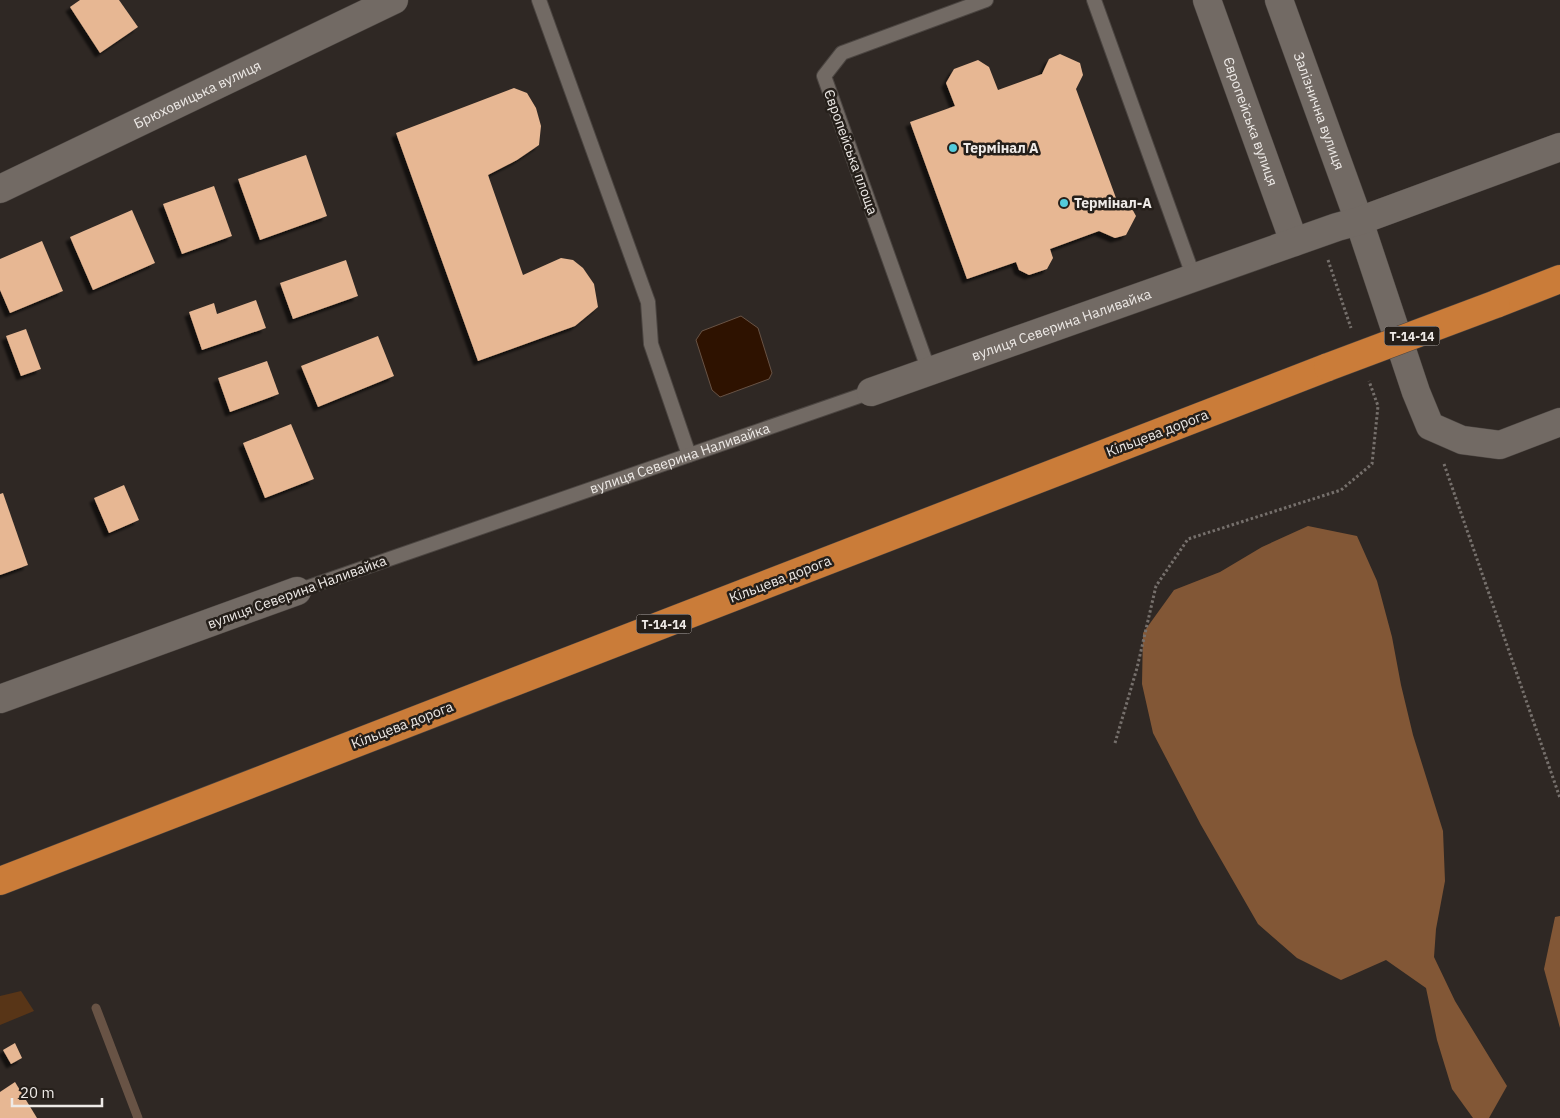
<svg xmlns="http://www.w3.org/2000/svg" width="1560" height="1118" font-family="'IBM Plex Sans',sans-serif">
  <style>
    .green { fill: #583517 }
    .forest { fill: #825736 }
    .water { fill: #2e1200; stroke: #685345 }
    .lines { fill: none; stroke-linecap: round; stroke-linejoin: round }
    .stream { stroke: #685345; stroke-width: 9 }
    .building { fill: #e7b793; filter: url(#shadow) }
    .lane-casing { stroke: #4b4541; stroke-width: 16 }
    .street-casing { stroke: #4b4541; stroke-width: 29 }
    .highway-casing { stroke: #4b4541; stroke-width: 29 }
    .path { stroke: #76706c; stroke-width: 3; stroke-dasharray: 2.5 2.5; stroke-linecap: butt }
    .lane { stroke: #726a64; stroke-width: 14 }
    .street { stroke: #726a64; stroke-width: 28 }
    .highway { stroke: #ca7c39; stroke-width: 28 }
    .highway-bridge-casing { stroke: #4b4541; stroke-width: 29; stroke-linecap: butt }
    .highway-bridge { stroke: #ca7c39; stroke-width: 28 }
    .poi-dot { fill: #53cbdb; stroke: #251f1a; stroke-width: 2 }
    .labels { text-anchor: middle; dominant-baseline: central; stroke-width: 5; stroke-linejoin: round; paint-order: stroke }
    .shield { fill: #251f1a; stroke: #b2adaa; stroke-width: 1 }
    .shield-label { font-size: 12px; font-weight: bold; fill: #eeeae7 }
    .street-label { font-size: 14px; fill: #eeeae7; stroke: #251f1a }
    .poi-label { font-size: 14px; font-weight: bold; fill: #eeeae7; stroke: #251f1a; text-anchor: start }
  </style>
  <defs>
    <filter id="shadow"><feDropShadow dx="-4.5" dy="4.5" stdDeviation="1" flood-color="#0009"/></filter>
  </defs>
  <rect width="100%" height="100%" fill="#2f2824"/>
  <path class="green" d="M21 991 34 1011 0 1025V996Z"/>
  <g class="forest">
    <path d="M1308 526 1357 536 1377 581 1392 637 1401 685 1413 735 1443 831 1445 881 1436 929 1434 957 1455 1001 1507 1086 1489 1118H1473L1452 1089 1437 1040 1426 988 1386 960 1341 980 1297 958 1258 924 1201 825 1153 733 1142 684 1143 633 1174 590 1220 572 1262 547Z"/>
    <path d="M1560 916V1028L1544 969 1555 917Z"/>
  </g>
  <path class="water" d="M741 316 758 328 772 373 769 379 720 397 712 390 696 340 702 331Z"/>
  <g class="lines">
    <path class="stream" d="M96 1008 138 1118"/>
  </g>
  <g class="building">
    <path d="M80 0H119L138 27 100 53 70 7Z"/>
    <path d="M1060 54 1080 63 1083 75 1076 89 1116 198 1130 205 1136 216 1126 235 1115 238 1099 231 1050 249 1053 258 1047 269 1029 275 1019 270 1016 262 967 279 910 122 955 106 946 83 954 69 978 60 989 67 998 90 1042 74 1049 59Z"/>
    <path d="M514 88 527 93 536 108 541 126 539 145 517 160 488 175 523 275 561 258 573 260 583 268 594 284 598 307 575 326 478 361 396 133Z"/>
    <path d="M306 155 327 216 260 240 238 179Z"/>
    <path d="M214 186 232 236 182 254 163 204Z"/>
    <path d="M132 210 155 263 93 290 70 237Z"/>
    <path d="M42 241 63 291 10 313 0 290V259Z"/>
    <path d="M346 260 358 296 293 319 280 283Z"/>
    <path d="M256 300 266 328 202 350 189 312 214 303 217 314Z"/>
    <path d="M26 329 41 369 21 376 6 336Z"/>
    <path d="M378 336 394 376 318 407 301 366Z"/>
    <path d="M267 361 279 394 230 412 218 378Z"/>
    <path d="M291 424 314 479 265 498 243 443Z"/>
    <path d="M124 485 139 520 109 533 94 498Z"/>
    <path d="M3 493 28 565 0 575V494Z"/>
    <path d="M15 1043 22 1058 11 1064 3 1050Z"/>
    <path d="M15 1082 37 1118H0V1092Z"/>
  </g>
  <g class="lines">
    <defs>
      <g id="lane">
        <path d="M539 0 648 302 651 344 689 455"/>
        <path d="M1094 0 1194 278"/>
        <path d="M929 371 824 76 842 53 986 0"/>
        <path id="s1" d="M297 591 871 392"/>
      </g>
      <g id="street">
        <path id="s2" d="M1207 0 1294 242"/>
        <path id="s3" d="M1279 0 1359 221 1416 392 1430 426 1462 440 1500 445 1560 422"/>
        <path id="s4" d="M0 189 394 0"/>
        <path id="s5" d="M871 392 1337 227 1359 221 1560 147"/>
        <path d="M0 699 297 591"/>
      </g>
      <g id="highway">
        <path d="M1496 304 1560 279"/>
        <path d="M0 881 1328 367"/>
      </g>
    </defs>
    <use href="#lane" class="lane-casing"/>
    <use href="#street" class="street-casing"/>
    <use href="#highway" class="highway-casing"/>
    <g class="path">
      <path d="M1328 260 1351 328"/>
      <path d="M1444 464 1560 798"/>
      <path d="M1115 743 1137 668 1156 586 1188 539 1341 490 1372 464 1378 406 1369 381"/>
    </g>
    <use href="#lane" class="lane"/>
    <use href="#street" class="street"/>
    <use href="#highway" class="highway"/>
    <defs>
      <path id="highway-bridge" d="M1328 367 1496 304"/>
    </defs>
    <use href="#highway-bridge" class="highway-bridge-casing"/>
    <use href="#highway-bridge" class="highway-bridge"/>
  </g>
  <g class="poi-dot">
    <circle cx="953" cy="148" r="5"/>
    <circle cx="1064" cy="203" r="5"/>
  </g>
  <g class="labels">
    <g class="shield">
      <rect x="1384.5" y="326.5" width="55" height="19" rx="4"/>
      <rect x="636.5" y="614.5" width="55" height="19" rx="4"/>
    </g>
    <g class="shield-label">
      <text x="1412" y="336">Т-14-14</text>
      <text x="664" y="624">Т-14-14</text>
    </g>
    <g class="street-label">
      <text stroke="none"><textPath href="#s4" startOffset="219">Брюховицька вулиця</textPath></text>
      <text stroke="none"><textPath href="#s3" startOffset="118">Залізнична вулиця</textPath></text>
      <text stroke="none"><textPath href="#s2" startOffset="129">Європейська вулиця</textPath></text>
      <text transform="translate(851 152) rotate(70)">Європейська площа</text>
      <text stroke="none"><textPath href="#s5" startOffset="202">вулиця Северина Наливайка</textPath></text>
      <text transform="translate(1157 433) rotate(-21)">Кільцева дорога</text>
      <text stroke="none"><textPath href="#s1" startOffset="405">вулиця Северина Наливайка</textPath></text>
      <text transform="translate(780 579) rotate(-21)">Кільцева дорога</text>
      <text transform="translate(297 592) rotate(-20)">вулиця Северина Наливайка</text>
      <text transform="translate(402 725) rotate(-21)">Кільцева дорога</text>
    </g>
    <g class="poi-label">
      <text x="963" y="148">Термінал А</text>
      <text x="1074" y="203">Термінал-А</text>
    </g>
  </g>
  <path d="M12 1098v8h90v-8" fill="none" stroke="#eeeae7" stroke-width="2.5"/>
  <text x="20" y="1098" font-size="15" fill="#eeeae7" stroke="#251f1a" stroke-width="4" paint-order="stroke">20 m</text>
</svg>
